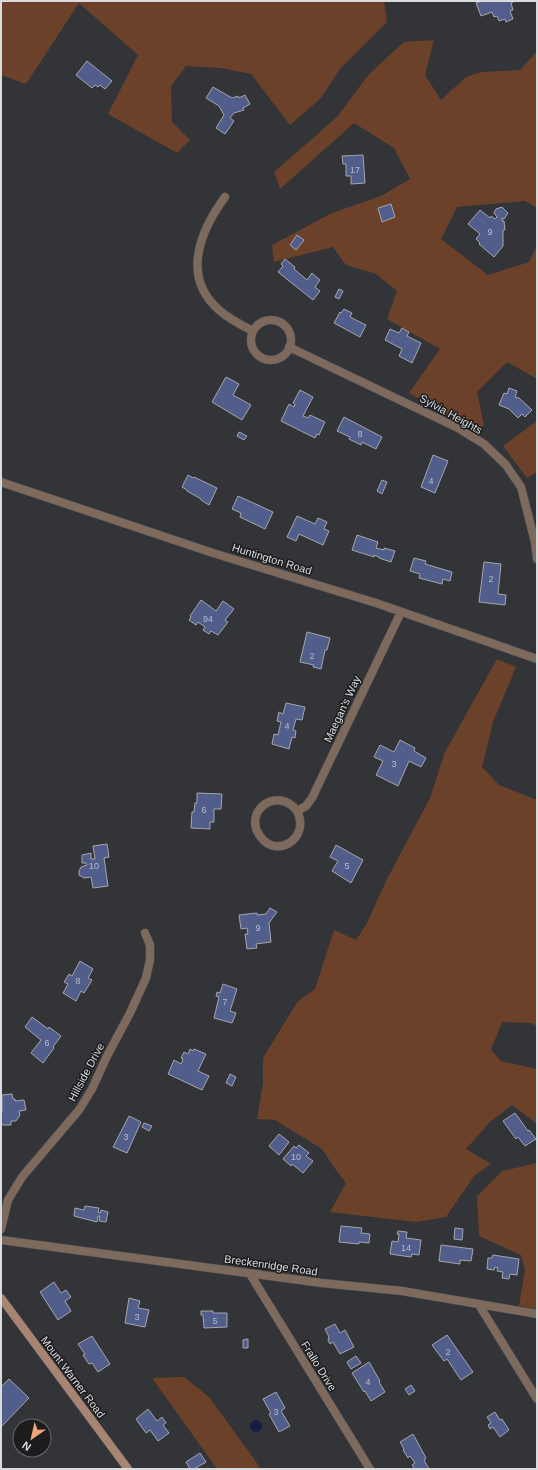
<svg xmlns="http://www.w3.org/2000/svg" width="538" height="1470" font-family="Arial,sans-serif">
  <style>
    .green { fill: #6b412a }
    .water { fill: #161d45 }
    .building { fill: #515d8a; stroke: #a6a7ac }
    .lines { fill: none; stroke-linecap: round; stroke-linejoin: round }
    .minor-casing { stroke: #515256; stroke-width: 9 }
    .secondary-casing { stroke: #515256; stroke-width: 9 }
    .minor { stroke: #7e695d; stroke-width: 8 }
    .secondary { stroke: #a88573; stroke-width: 8 }
    .labels { text-anchor: middle; dominant-baseline: central; stroke-width: 3; stroke-linejoin: round; paint-order: stroke }
    .number-label { font-size: 9px; fill: #b8bcc8 }
    .street-label { font-size: 11px; fill: #dadbdd; stroke: #1b1c1d }
  </style>
  <rect width="100%" height="100%" fill="#333438"/>
  <g class="green">
    <path d="M1 1H384L387 22 340 69 321 98 290 125 251 74 221 68 186 66 171 86 172 122 190 140 177 153 108 114 138 55 79 3 26 84 1 75Z"/>
    <path d="M434 40 425 75 441 100 466 77 481 72 520 70 537 51V208L525 201 457 207 441 239 488 275 529 262 537 245V379L507 362 477 392 484 425 477 432 409 393 440 349 387 319 397 291 376 274 346 265 333 247 274 262 272 245 332 213 381 196 410 179 394 148 354 123 280 189 274 172 337 117 369 74 404 42Z"/>
    <path d="M537 421V472L527 478 503 446Z"/>
    <path d="M497 659 516 667 493 722 482 767 499 785 537 800V1026L531 1023 502 1022 491 1050 501 1061 537 1069V1124L512 1105 490 1122 466 1149 491 1164 474 1176 446 1217 416 1222 330 1212 346 1183 336 1170 322 1149 275 1120 257 1119 263 1083V1058L298 1001 315 989 334 930 356 940 366 925 387 879 430 798 445 752Z"/>
    <path d="M537 1163V1309L519 1306 525 1270 521 1255 479 1236 477 1196 502 1171Z"/>
    <path d="M184 1377 209 1397 259 1466 260 1469H217L152 1378Z"/>
  </g>
  <circle class="water" cx="256" cy="1426" r="6"/>
  <g class="building">
    <path d="M482 1H515L511 3 513 10 510 11 513 19 506 22 505 19 499 21 497 16 494 17 492 12 481 16 476 3Z"/>
    <path d="M87 61 112 81 105 89 100 85 98 87 95 85 92 88 76 75Z"/>
    <path d="M213 87 232 98 238 96 239 98 245 95 250 104 243 108 244 110 234 113 230 118 234 121 225 134 216 128 224 115 219 106 206 98Z"/>
    <path d="M363 155 365 183 351 184V176H346V164H343L342 156Z"/>
    <path d="M391 204 395 217 382 222 378 208Z"/>
    <path d="M502 207 508 213 504 219 502 218V221H504L505 230H503V246L494 257 479 244 480 243 476 239 480 234 468 224 480 210 490 218 491 216 495 219 497 217 494 213 496 209Z"/>
    <path d="M297 235 304 240 296 250 290 245Z"/>
    <path d="M285 259 295 267 294 269 307 280 312 273 320 280 315 287 320 291 313 300 278 272 283 266 281 264Z"/>
    <path d="M339 289 343 291 339 299 335 297Z"/>
    <path d="M344 309 352 313 350 317 366 325 360 337 334 323 340 312 341 313Z"/>
    <path d="M402 328 409 332 407 336 421 343 412 363 399 356 402 349 385 340 390 329 399 333Z"/>
    <path d="M226 377 239 384 233 395 251 405 242 420 212 402Z"/>
    <path d="M509 388 517 391 515 397 519 398 532 410 525 417 522 414 518 418 509 409 499 405 504 393 507 394Z"/>
    <path d="M300 390 313 397 303 416 308 418 310 415 325 422 319 435 317 434 315 438 281 421 289 404 294 407 295 404 293 403Z"/>
    <path d="M344 417 382 437 376 449 362 442 361 445 349 439 350 437 337 431Z"/>
    <path d="M239 432 247 436 244 440 237 436Z"/>
    <path d="M433 455 448 461 435 493 421 487Z"/>
    <path d="M188 475 193 478 194 477 217 488 209 505 201 500V499L187 491V490L182 487Z"/>
    <path d="M382 480 387 482 382 494 377 491Z"/>
    <path d="M238 496 273 512 265 529 240 517 241 513 232 509Z"/>
    <path d="M297 516 315 524 318 518 327 522 324 529 329 531 323 545 299 534 296 541 287 537Z"/>
    <path d="M357 535 378 542 376 548 384 550V548L395 551 391 562 379 558V557L374 555V557L352 550Z"/>
    <path d="M414 558 426 561 425 564 452 572 450 581 443 579 442 584 419 578 420 574 410 571Z"/>
    <path d="M484 562 501 564 498 594 506 595 505 605 479 602Z"/>
    <path d="M201 600 216 611 223 601 234 609 225 620 228 622 218 635 211 631 209 634 203 630 205 627 198 622 196 625 189 620 191 617 190 616Z"/>
    <path d="M307 632 330 638 327 650H325L321 669 313 667 314 665 300 662Z"/>
    <path d="M286 703 305 707 302 720 296 719 293 730 296 731 295 738 292 737 289 749 272 744 274 734 278 735 281 722 277 721 279 712 283 714Z"/>
    <path d="M400 740 415 748 414 751 426 758 421 767 409 761 398 786 376 775 383 761 374 757 380 745 394 752Z"/>
    <path d="M197 793 222 794 221 809H214V822H210V829L191 828 192 812H194L195 803H197Z"/>
    <path d="M107 844 109 857 104 858 108 886 93 888 91 877 84 878 79 875V871L81 867 87 865 86 863H82V855L91 853V859H95L93 846Z"/>
    <path d="M336 845 363 860 351 883 332 871 338 861 330 857Z"/>
    <path d="M270 908 277 912 269 923 271 942 256 944 257 948 247 949 245 934H248L247 928 241 929 239 915 257 913V915L266 914Z"/>
    <path d="M80 961 93 969 88 978 92 980 84 993 81 991 76 1001 63 993 68 984 64 982 69 974 72 976Z"/>
    <path d="M223 984 237 989 230 1011 236 1013 232 1023 214 1018 219 997 216 996 217 992 220 993Z"/>
    <path d="M32 1017 48 1029 49 1027 61 1036 53 1047 54 1048 43 1063 31 1053 41 1040 25 1027Z"/>
    <path d="M190 1049 193 1051 194 1049 206 1054 198 1071 209 1076 202 1090 168 1074 174 1060 181 1064 183 1059 181 1058 184 1052 188 1054Z"/>
    <path d="M230 1074 236 1077 232 1086 226 1083Z"/>
    <path d="M12 1094 13 1099H15V1101L24 1100 26 1110 19 1111 20 1115 16 1121H11V1125H1V1112H2V1095Z"/>
    <path d="M515 1113 528 1131 529 1130 536 1139 525 1146 518 1137 516 1139 503 1121Z"/>
    <path d="M129 1116 141 1122 127 1153 113 1147Z"/>
    <path d="M144 1123 152 1126 149 1131 142 1127Z"/>
    <path d="M279 1134 289 1142 279 1155 269 1146Z"/>
    <path d="M299 1145 309 1153 306 1156 313 1161 303 1173 292 1164 291 1166 283 1159 294 1146 296 1148Z"/>
    <path d="M85 1206 99 1208 98 1212 100 1213 101 1210 108 1212 106 1222 99 1221 100 1216H98L97 1222 74 1216 75 1208 84 1210Z"/>
    <path d="M341 1226 362 1228 361 1233 370 1234 369 1243 359 1242V1244L339 1242Z"/>
    <path d="M455 1228 463 1229 462 1240 454 1239Z"/>
    <path d="M398 1231 407 1232 406 1238 421 1240 419 1255 412 1254 411 1257 390 1254 392 1241 398 1242 399 1234H397Z"/>
    <path d="M441 1245 473 1249 471 1261 460 1260V1264L439 1261Z"/>
    <path d="M493 1255 519 1259 517 1275 510 1274 509 1279 502 1278 503 1272 497 1271 498 1268 495 1267 494 1270 487 1269 488 1258H492Z"/>
    <path d="M54 1282 61 1293 66 1290 71 1297 65 1301 71 1311 58 1320 40 1292Z"/>
    <path d="M129 1298 140 1301 138 1308 149 1310 145 1327 125 1323Z"/>
    <path d="M201 1311H213V1313H227V1327L204 1328 203 1315H201Z"/>
    <path d="M335 1324 340 1333 345 1330 354 1347 340 1354 333 1342 330 1344 328 1340 329 1337 325 1329Z"/>
    <path d="M447 1335 473 1372 461 1380 447 1359 444 1361 432 1345Z"/>
    <path d="M92 1336 110 1364 98 1372 92 1363 89 1364 83 1355 85 1354 78 1344Z"/>
    <path d="M248 1339V1348H243V1340Z"/>
    <path d="M356 1356 361 1363 351 1369 347 1362Z"/>
    <path d="M369 1362 380 1381 379 1382 385 1392 371 1401 365 1391 364 1392 352 1373Z"/>
    <path d="M9 1379 29 1398 1 1427V1387Z"/>
    <path d="M411 1385 415 1391 409 1395 405 1389Z"/>
    <path d="M276 1392 285 1408 281 1411 290 1426 279 1432 269 1414 271 1413 263 1399Z"/>
    <path d="M148 1409 157 1421 162 1417 166 1423 163 1425 169 1433 158 1441 150 1430 146 1433 136 1419Z"/>
    <path d="M495 1412 500 1420 502 1419 509 1430 500 1437 493 1427 490 1429 488 1425 491 1423 487 1417Z"/>
    <path d="M413 1434 426 1458 424 1460 429 1469H415L412 1465 415 1463 410 1456 408 1458 403 1450 404 1449 400 1442Z"/>
    <path d="M200 1453 206 1462 194 1469H190L186 1462Z"/>
  </g>
  <g class="lines">
    <defs>
      <g id="minor">
        <path d="M225 197C200 231 181 277 219 310 229 319 241 325 253 331"/>
        <circle cx="271" cy="340" r="20"/>
        <path d="M289 347 458 428 484 444 506 465 521 487 535 542 537 559"/>
        <path d="M1 482 213 553 376 603 537 659"/>
        <path d="M297 811C278 785 242 811 260 836 276 860 311 838 297 811L306 806 312 798 401 612"/>
        <path d="M1 1229 8 1200 22 1177 79 1110 92 1089 107 1056 130 1013 146 978 150 960V945L145 933"/>
        <path d="M1 1240 322 1283 402 1291 537 1314"/>
        <path d="M250 1274 370 1469"/>
        <path d="M479 1305 537 1399"/>
      </g>
      <path id="secondary" d="M1 1298 128 1469"/>
    </defs>
    <use href="#minor" class="minor-casing"/>
    <use href="#secondary" class="secondary-casing"/>
    <use href="#minor" class="minor"/>
    <use href="#secondary" class="secondary"/>
  </g>
  <g class="labels">
    <g class="number-label">
      <text x="355" y="170">17</text>
      <text x="490" y="232">9</text>
      <text x="360" y="434">8</text>
      <text x="431" y="481">4</text>
      <text x="491" y="579">2</text>
      <text x="208" y="619">94</text>
      <text x="312" y="656">2</text>
      <text x="287" y="726">4</text>
      <text x="394" y="764">3</text>
      <text x="204" y="810">6</text>
      <text x="94" y="866">10</text>
      <text x="347" y="866">5</text>
      <text x="258" y="928">9</text>
      <text x="78" y="981">8</text>
      <text x="225" y="1002">7</text>
      <text x="47" y="1043">6</text>
      <text x="126" y="1137">3</text>
      <text x="296" y="1157">10</text>
      <text x="406" y="1248">14</text>
      <text x="137" y="1317">3</text>
      <text x="215" y="1321">5</text>
      <text x="448" y="1352">2</text>
      <text x="368" y="1382">4</text>
      <text x="276" y="1412">3</text>
    </g>
    <g class="street-label">
      <text transform="translate(451 414) rotate(29)">Sylvia Heights</text>
      <text transform="translate(272 559) rotate(17)">Huntington Road</text>
      <text transform="translate(342 709) rotate(-65)">Maegan's Way</text>
      <text transform="translate(86 1072) rotate(-62)">Hillside Drive</text>
      <text transform="translate(271 1265) rotate(8)">Breckenridge Road</text>
      <text transform="translate(319 1366) rotate(58)">Frallo Drive</text>
      <text transform="translate(73 1377) rotate(53)">Mount Warner Road</text>
    </g>
  </g>
  <rect width="538" height="1470" fill="none" stroke="#dadbdd" stroke-width="4"/>
  <g transform="translate(32 1438) rotate(214)"><circle r="19" fill="#1b1c1d" stroke="#67686a"/>
  <path d="M0-3L7 15L0 10L-7 15Z" fill="#efa378"/>
  <text y="-6" font-size="11" font-weight="bold" text-anchor="middle" fill="#dadbdd">N</text>
  </g>
</svg>
